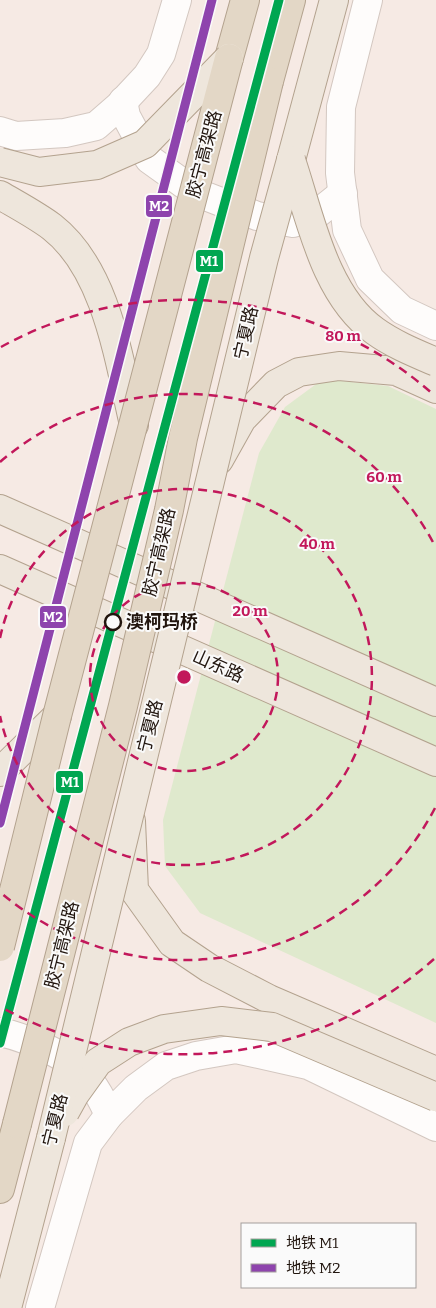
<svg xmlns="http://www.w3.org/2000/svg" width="436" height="1308" font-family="Bitter,'Noto Sans SC',serif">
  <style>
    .green { fill: #dfe9cd }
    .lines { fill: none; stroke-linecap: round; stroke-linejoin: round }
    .secondary-casing { stroke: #d3c7c0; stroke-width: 30 }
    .primary-casing { stroke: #b3a28e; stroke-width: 30 }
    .highway-casing { stroke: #b3a28e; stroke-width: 30 }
    .secondary { stroke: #fefcfb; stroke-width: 28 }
    .primary { stroke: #eee6dc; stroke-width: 28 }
    .highway { stroke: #e3d7c6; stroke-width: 28 }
    .primary-bridge-casing { stroke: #b3a28e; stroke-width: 30; stroke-linecap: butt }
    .highway-bridge-casing { stroke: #b3a28e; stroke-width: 30; stroke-linecap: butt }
    .primary-bridge { stroke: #eee6dc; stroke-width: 28 }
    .highway-bridge { stroke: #e3d7c6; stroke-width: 28 }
    .metro-1-casing { stroke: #fafafa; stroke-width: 12 }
    .metro-2-casing { stroke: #fafafa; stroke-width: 12 }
    .metro-1 { stroke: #00a651; stroke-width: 9 }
    .metro-2 { stroke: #8e44ad; stroke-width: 9 }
    .ring { fill: none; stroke: #c2185b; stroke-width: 2.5; stroke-dasharray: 9 6 }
    .stop-dot { fill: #fafafa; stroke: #21150e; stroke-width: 2.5 }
    .labels { text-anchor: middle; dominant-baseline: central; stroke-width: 4; stroke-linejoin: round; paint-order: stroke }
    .street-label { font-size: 18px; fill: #21150e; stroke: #fafafa }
    .stop-label { font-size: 18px; font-weight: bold; fill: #21150e; stroke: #fafafa; text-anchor: start }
    .centre { fill: #c2185b; stroke: #fafafa; stroke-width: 2.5 }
    .ring-label { font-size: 15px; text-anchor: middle; font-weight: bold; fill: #c2185b; stroke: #fafafa; stroke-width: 4; stroke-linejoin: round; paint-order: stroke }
    .line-badge { stroke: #fafafa; stroke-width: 2 }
    .badge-label { font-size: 14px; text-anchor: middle; font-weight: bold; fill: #fff }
  </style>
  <rect width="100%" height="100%" fill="#f6eae4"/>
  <path class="green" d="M323 379 388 386 436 409V1023L200 913 165 866 163 820 259 453 285 407Z"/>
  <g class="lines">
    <defs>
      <g id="secondary">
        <path d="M368 0 341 107 340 173 347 230 370 279 402 310 436 326"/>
        <path d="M123 101 126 116 149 159 195 192 257 216 293 223 318 213 343 193"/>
        <path d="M0 131 16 136 65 133 96 126 119 106 147 76 161 54 177 0"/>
        <path d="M0 1032C23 1037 63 1053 80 1070 93 1082 102 1099 109 1115"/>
        <path d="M40 1308 88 1143 109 1115 136 1088 166 1066 196 1056 236 1049 308 1065 436 1127"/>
      </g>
      <g id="primary">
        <path d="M291 160 334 0"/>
        <path d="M0 195C17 205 36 215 52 227 107 270 119 361 134 425"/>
        <path d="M219 460 242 419 276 384 299 372 339 366 396 371 436 389"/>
        <path d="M0 509 436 702"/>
        <path d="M0 569 436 762"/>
        <path d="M0 772 57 716"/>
        <path d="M131 821 134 890 172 943 209 968 269 999 436 1071"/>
        <path d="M7 1308 51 1138"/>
      </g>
      <g id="highway">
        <path d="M229 58 245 0"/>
        <path d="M269 81 291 0"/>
        <path d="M0 1189 17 1124"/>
      </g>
    </defs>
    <use href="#secondary" class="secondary-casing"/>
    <use href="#primary" class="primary-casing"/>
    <use href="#highway" class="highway-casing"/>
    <use href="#secondary" class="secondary"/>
    <use href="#primary" class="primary"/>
    <use href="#highway" class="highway"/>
    <defs>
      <g id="primary-bridge">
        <path d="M291 160C310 216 324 295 375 331 393 344 415 353 436 362"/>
        <path d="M0 162 39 172 97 165 145 144 229 58"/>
        <path d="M65 1112 75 1094 98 1062 129 1042 164 1029 221 1021 272 1027 436 1097"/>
        <path d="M51 1138 264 258 291 160"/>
      </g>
      <g id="highway-bridge">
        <path d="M0 947 57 716 229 58"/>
        <path d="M17 1124 123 706 169 510 183 438 269 81"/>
      </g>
    </defs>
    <use href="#primary-bridge" class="primary-bridge-casing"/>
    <use href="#highway-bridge" class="highway-bridge-casing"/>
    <use href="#primary-bridge" class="primary-bridge"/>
    <use href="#highway-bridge" class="highway-bridge"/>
    <defs>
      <path id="metro-1" d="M0 1043 279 0"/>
      <path id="metro-2" d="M0 823 212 0"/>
    </defs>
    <use href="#metro-1" class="metro-1-casing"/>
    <use href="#metro-2" class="metro-2-casing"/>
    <use href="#metro-1" class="metro-1"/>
    <use href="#metro-2" class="metro-2"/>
  </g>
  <g class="ring">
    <circle cx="184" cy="677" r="94"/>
    <path d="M0 638A188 188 0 1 1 0 716"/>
    <path d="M435 808A283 283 0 0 1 0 892M0 462A283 283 0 0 1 435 546"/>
    <path d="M434 959A377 377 0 0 1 1 1007M1 347A377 377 0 0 1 434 395"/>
  </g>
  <circle class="stop-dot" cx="113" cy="622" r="8"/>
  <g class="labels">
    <g class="street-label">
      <text transform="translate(204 154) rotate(-75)">胶宁高架路</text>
      <text transform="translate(246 333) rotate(-77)">宁夏路</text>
      <text transform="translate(159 552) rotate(-77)">胶宁高架路</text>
      <text transform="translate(218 666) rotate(24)">山东路</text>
      <text transform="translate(150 726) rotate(-76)">宁夏路</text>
      <text transform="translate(62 945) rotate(-76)">胶宁高架路</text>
      <text transform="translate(55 1120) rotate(-76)">宁夏路</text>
    </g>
    <g class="stop-label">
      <text x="126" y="622">澳柯玛桥</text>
    </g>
  </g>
  <circle cx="184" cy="677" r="8" class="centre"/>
  <g class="ring-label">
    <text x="343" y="341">80 m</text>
    <text x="384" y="482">60 m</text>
    <text x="317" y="549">40 m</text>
    <text x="250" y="616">20 m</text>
  </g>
  <g class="line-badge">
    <rect x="145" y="194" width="28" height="24" rx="5" fill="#8e44ad"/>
    <rect x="195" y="249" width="29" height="24" rx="5" fill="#00a651"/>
    <rect x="39" y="605" width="28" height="24" rx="5" fill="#8e44ad"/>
    <rect x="55" y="770" width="29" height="24" rx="5" fill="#00a651"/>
  </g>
  <g class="badge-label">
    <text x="159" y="211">M2</text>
    <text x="209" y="266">M1</text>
    <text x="53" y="622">M2</text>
    <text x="70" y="787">M1</text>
  </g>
  <rect x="241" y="1223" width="175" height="65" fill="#fafafa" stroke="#a39e9c"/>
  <rect x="251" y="1239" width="25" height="8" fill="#00a651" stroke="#a39e9c"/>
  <text x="286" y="1248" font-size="15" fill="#21150e">地铁 M1</text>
  <rect x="251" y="1264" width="25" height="8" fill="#8e44ad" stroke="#a39e9c"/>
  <text x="286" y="1273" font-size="15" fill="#21150e">地铁 M2</text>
</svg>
